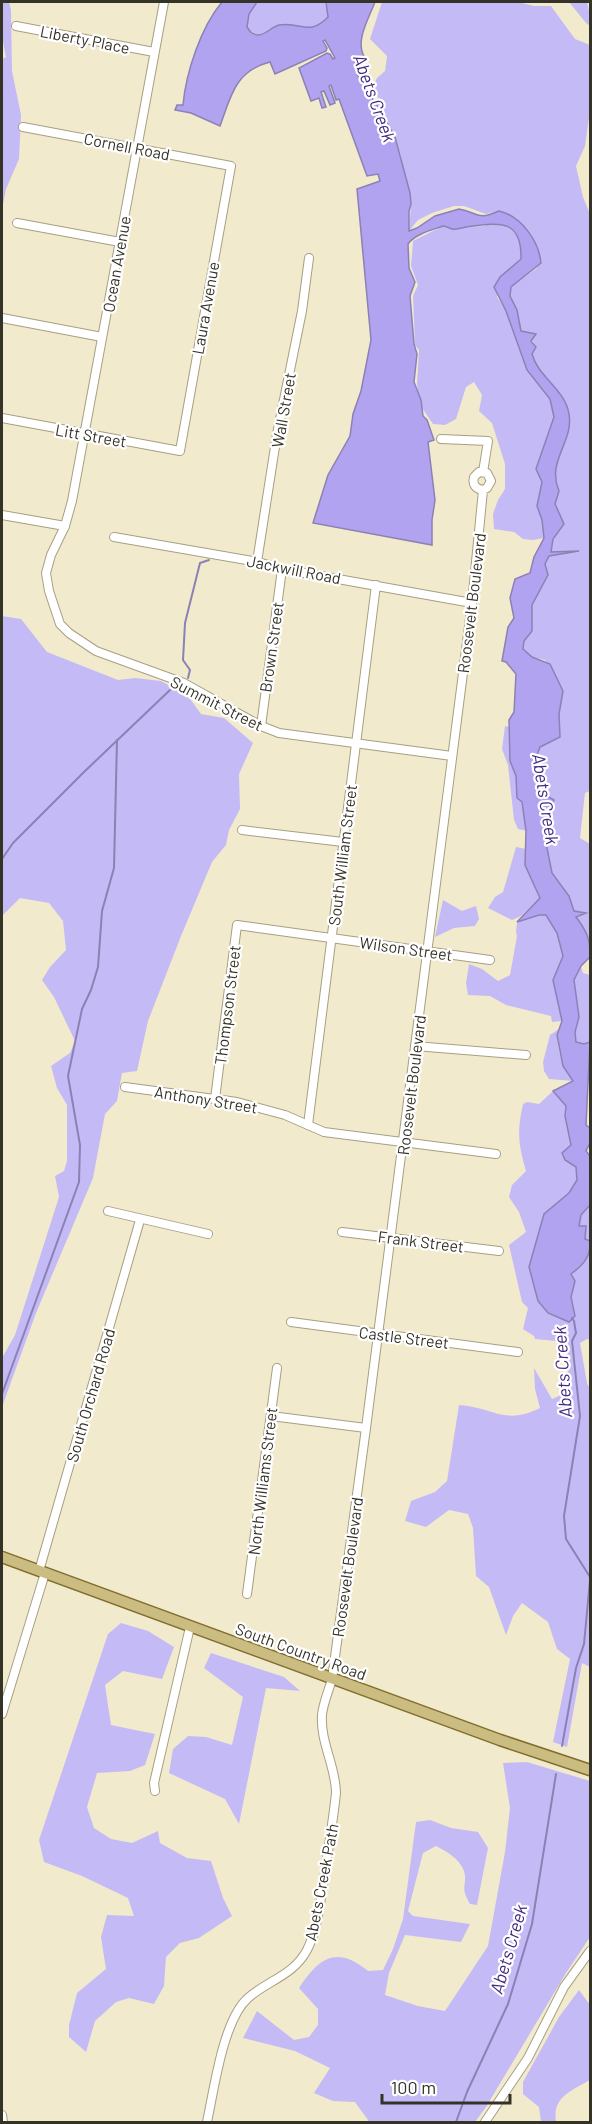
<svg xmlns="http://www.w3.org/2000/svg" width="592" height="2124" font-family="Barlow,sans-serif">
  <style>
    .green { fill: #c4bbf6 }
    .water { fill: #b1a3f0; stroke: #8c81b4; stroke-width: 1.5 }
    .lines { fill: none; stroke-linecap: round; stroke-linejoin: round }
    .stream { stroke: #8c81b4; stroke-width: 2 }
    .minor-casing { stroke: #a79f84; stroke-width: 10 }
    .major-casing { stroke: #806e2c; stroke-width: 13 }
    .minor { stroke: #fff; stroke-width: 8 }
    .major { stroke: #cbbc82; stroke-width: 10 }
    .labels { text-anchor: middle; dominant-baseline: central; stroke-width: 4.5; stroke-linejoin: round; paint-order: stroke }
    .street-label { font-size: 16px; fill: #353227; stroke: #fff }
    .water-label { font-size: 18px; font-style: italic; fill: #442a81; stroke: #fff }
  </style>
  <rect width="100%" height="100%" fill="#f2eacd"/>
  <g class="green">
    <path d="M2 2H9L11 10 12 71 21 115 19 159 6 189 2 210V59L6 57 2 37Z"/>
    <path d="M257 2H326C327 6 329 11 328 15 326 25 313 29 305 28 300 27 295 25 290 25 275 26 259 44 247 27L249 14Z"/>
    <path d="M382 2H518L534 6H551L575 39 590 45V111L585 146 576 166 583 197 590 214V791L585 793 580 838 590 844V942L584 929 575 917 585 913 574 911 569 896 552 873 546 843 543 823 554 800 544 794 537 755 540 747 560 737 559 714 563 691 545 660 532 657 523 650 524 641 532 631V605L548 575 545 564 549 556 571 552 551 553 553 539 564 524 555 504 559 491C550 469 561 449 569 428L540 369 534 361 532 354 536 347 532 339 535 334 521 331 517 310 510 296 511 287 537 268 534 240 516 218 499 211 486 214 464 206H454L432 213 418 220 409 231 411 204 403 173 401 156 395 137 377 105 379 100 373 86 377 78 385 71 387 56 370 39Z"/>
    <path d="M569 2H587L590 15V26L586 23Z"/>
    <path d="M496 222C517 229 521 238 521 259L500 277 497 297 506 311 527 370 550 399 554 417 536 469 542 482 537 506 542 520 544 538 533 540 523 539 514 532 494 529 493 514 498 500 505 489V464L492 423 479 411 482 395 474 382 466 387 456 419 445 425 433 424 420 405 417 384 419 350 415 345 413 296 418 285 411 266 413 241 443 226 452 229 483 226Z"/>
    <path d="M2 616 21 619 47 652 118 680 135 678 161 681 188 696 201 714 224 718 253 743 239 774 240 809 229 830 226 845 212 862 181 936 148 1021 137 1071 122 1073 117 1101 105 1114 93 1178 36 1313 2 1407V1358L15 1335 59 1197 55 1176 64 1171 67 1161V1105L57 1088 51 1066 70 1053 75 1041 54 997 42 980 50 967 66 950 63 921 49 903 20 898 2 916Z"/>
    <path d="M505 726 510 727V761L516 776 517 798 522 802 527 831 518 829 514 820 508 765 502 749Z"/>
    <path d="M516 847 526 849 525 865 540 898 521 916 512 920 488 908 495 897 503 892Z"/>
    <path d="M443 900 462 911 476 906 479 919 475 926 454 928 435 937Z"/>
    <path d="M539 915H546L557 933 563 956 553 980 562 1021 552 1022 551 1016 506 1005 490 996 468 995 466 983 469 964 482 969 498 981 510 975 517 936 516 932 517 922Z"/>
    <path d="M581 966 583 973 590 975V1042L584 1044 576 1042 575 1032 579 1017 574 980Z"/>
    <path d="M559 1029C554 1046 564 1067 573 1081L549 1079 544 1071 543 1062 550 1035Z"/>
    <path d="M553 1091 566 1106 565 1118 571 1145 565 1160 576 1167 579 1226 581 1215 590 1205V1241L586 1239 590 1245V1340L587 1339 580 1343 587 1383 590 1389V1667L582 1663 567 1747 553 1742 570 1659 557 1649 548 1622 522 1603 513 1616 506 1635 489 1587 476 1576 473 1528 468 1514 449 1510 426 1527 405 1521 411 1501 435 1492 447 1481 459 1405C493 1407 504 1426 540 1408L535 1389 534 1368 552 1399 568 1392 567 1342 535 1339 534 1336 523 1329 528 1308 522 1302 509 1245 526 1232 519 1212 509 1197 512 1185 526 1171C518 1143 517 1132 523 1104L527 1102 539 1104Z"/>
    <path d="M121 1623 148 1631 174 1647 162 1679 123 1671 105 1685 111 1725 155 1734 145 1765 130 1771 97 1773 87 1807 94 1828 111 1839 132 1843 158 1831 160 1843 187 1858 211 1861 223 1898 232 1916 199 1938 180 1943 166 1957 164 1986 154 2004 129 1998 116 2002 95 2021 86 2052 69 2037V2025L77 1993 106 1969 101 1937 107 1915 134 1916 128 1898 82 1876 44 1862 39 1840 108 1634Z"/>
    <path d="M211 1653 284 1677 300 1691 266 1688 239 1824 225 1799 169 1773 173 1749 188 1736 206 1737 232 1745 243 1697 204 1668Z"/>
    <path d="M527 1762 590 1781V1937L566 1973 486 2107 475 2122H367L368 2120 355 2102 333 2101 314 2093 330 2068 295 2051 243 2038 257 2011 294 2040 309 2037 318 2025V2009L299 1988C319 1958 336 1945 368 1971L383 1970 393 1949 403 1919 416 1822 430 1820 451 1828 478 1832 488 1848 477 1905 470 1904C459 1886 468 1885 464 1871 459 1858 447 1852 436 1846L423 1853 408 1911 413 1916 470 1924 461 1942 405 1935 389 1973 385 1995 418 2006 445 2011 488 1946 505 1852 510 1808 503 1763Z"/>
    <path d="M579 1990 590 2005V2080C571 2091 552 2097 556 2122H541L539 2107 523 2094V2082L559 2017Z"/>
  </g>
  <path class="water" d="M222 2H257L249 14 247 27C250 32 252 34 258 35 266 35 271 27 279 25 300 21 309 37 328 17L326 2H375C369 18 354 42 365 58L360 64 355 62V69L360 81 377 105 395 137 410 193 411 204 409 211V231L417 228 435 216 459 209C480 213 476 221 499 211 521 216 539 241 541 263L511 287 510 296 517 310 521 331 536 334 531 341 536 347 532 354C538 377 565 389 569 414 574 442 546 461 559 491L555 504 564 524 553 539 551 552 579 551 549 556 545 564 548 575 532 605V631L524 641 523 649 532 657 550 664 563 691 559 714 560 737 540 747 537 755 544 794 554 800 543 823 546 843 552 873 569 896 574 911 586 913 576 917C586 930 591 940 590 957L581 966 574 980 579 1017 575 1032 576 1042 584 1044 590 1042 586 1125 590 1128V1143L586 1151 590 1156V1205L581 1215 579 1226H586L585 1239 590 1241C591 1257 583 1265 571 1274L575 1281 571 1297 575 1316 569 1322 548 1313 538 1301 529 1267 544 1214 569 1193 577 1180 576 1167 565 1160 562 1153 571 1145 565 1116 566 1106 553 1091 573 1081 563 1066 557 1035 562 1021 553 980 563 956 557 933 546 915H539L517 922 540 898 525 865 526 831 522 802 517 798 516 776 510 761 509 720 514 712 516 674 506 662 502 661 508 627 514 618 510 598 515 579 530 573 534 557 544 538 542 520 537 506 542 482 536 469 554 417 550 399 527 370 506 311 494 287 500 277 521 259C522 217 497 223 466 227 462 228 456 230 452 229 449 228 446 226 443 226 432 230 415 234 408 244L409 268 415 282 410 296 414 344 417 354 414 382 421 400 423 416 427 420 434 440 428 442 435 500 432 520V545L313 523 328 475 350 436 353 414 361 391 371 340 357 189 380 181 378 174 367 176 339 99 336 100 331 85 329 86 335 103 330 105 324 91 321 92 326 107 322 108 319 98 311 101 299 68 327 53 330 54 333 59 335 58 325 40 323 41 327 48 326 51 275 74 270 62C235 71 231 96 220 126L191 113 175 110 177 105H183C186 72 201 27 222 2Z"/>
  <g class="lines">
    <g class="stream">
      <path d="M188 678 190 670 183 660 185 623 200 563 209 560"/>
      <path d="M2 859 13 843 84 772 170 690"/>
      <path d="M572 1318 574 1321 576 1333 572 1341 580 1416 564 1516 566 1539 590 1577"/>
      <path d="M2 1394 79 1182 80 1145 68 1076 82 1009 91 990 98 967 102 911 114 868 117 740"/>
      <path d="M562 1746 576 1668 584 1644 590 1580"/>
      <path d="M456 2122 467 2092 508 2004 532 1924 556 1774"/>
    </g>
    <defs>
      <g id="minor">
        <path d="M164 2 72 501 65 526 51 555 46 573 49 591 60 624 69 633 96 651 184 683 261 726 279 733 452 756"/>
        <path d="M16 26 154 52"/>
        <path d="M17 223 120 242"/>
        <path d="M2 318 102 337"/>
        <path d="M2 418 180 451 231 166 23 127"/>
        <path d="M441 439 488 441 483 472"/>
        <path d="M2 515 65 526"/>
        <path d="M114 537 258 562 282 569 472 603"/>
        <path d="M257 562 277 434 302 311 309 258"/>
        <path d="M261 726 282 569"/>
        <path d="M242 830 343 842"/>
        <path d="M415 1046 526 1055"/>
        <path d="M125 1087 237 1102 285 1115 324 1132 496 1154"/>
        <path d="M215 1099 237 925 490 960"/>
        <path d="M308 1125 376 585"/>
        <path d="M108 1211 208 1234"/>
        <path d="M342 1232 499 1251"/>
        <path d="M291 1322 518 1352"/>
        <path d="M271 1416 366 1428"/>
        <path d="M39 1571 140 1220"/>
        <path d="M247 1594 277 1368"/>
        <path d="M2 1714 45 1573"/>
        <path d="M155 1791 154 1783 190 1627"/>
        <path d="M2 2115 3 2122"/>
        <path d="M207 2122C214 2090 223 2020 248 1998 267 1981 294 1975 307 1950 318 1928 320 1902 324 1879 328 1850 333 1822 336 1793 336 1767 320 1742 322 1715 323 1703 329 1690 332 1679L366 1428 472 603 483 490 487 488 491 481 487 473 479 472 474 477C472 485 476 489 483 490"/>
        <path d="M485 2122 528 2058 564 1987 590 1951"/>
      </g>
      <path id="major" d="M2 1557 500 1740 590 1770"/>
    </defs>
    <use href="#minor" class="minor-casing"/>
    <use href="#major" class="major-casing"/>
    <use href="#minor" class="minor"/>
    <use href="#major" class="major"/>
  </g>
  <g class="labels">
    <g class="street-label">
      <text transform="translate(85 39) rotate(11)">Liberty Place</text>
      <text transform="translate(127 146) rotate(11)">Cornell Road</text>
      <text transform="translate(116 264) rotate(-80)">Ocean Avenue</text>
      <text transform="translate(205 308) rotate(-80)">Laura Avenue</text>
      <text transform="translate(283 410) rotate(-80)">Wall Street</text>
      <text transform="translate(91 435) rotate(10)">Litt Street</text>
      <text transform="translate(294 569) rotate(11)">Jackwill Road</text>
      <text transform="translate(471 603) rotate(-83)">Roosevelt Boulevard</text>
      <text transform="translate(271 647) rotate(-82)">Brown Street</text>
      <text transform="translate(217 703) rotate(27)">Summit Street</text>
      <text transform="translate(342 855) rotate(-83)">South William Street</text>
      <text transform="translate(406 948) rotate(8)">Wilson Street</text>
      <text transform="translate(227 1005) rotate(-83)">Thompson Street</text>
      <text transform="translate(411 1085) rotate(-83)">Roosevelt Boulevard</text>
      <text transform="translate(206 1099) rotate(9)">Anthony Street</text>
      <text transform="translate(421 1241) rotate(7)">Frank Street</text>
      <text transform="translate(404 1337) rotate(7)">Castle Street</text>
      <text transform="translate(90 1395) rotate(-74)">South Orchard Road</text>
      <text transform="translate(262 1481) rotate(-83)">North Williams Street</text>
      <text transform="translate(347 1567) rotate(-82)">Roosevelt Boulevard</text>
      <text transform="translate(301 1651) rotate(20)">South Country Road</text>
      <text transform="translate(321 1882) rotate(-79)">Abets Creek Path</text>
    </g>
    <g class="water-label">
      <text transform="translate(375 98) rotate(70)">Abets Creek</text>
      <text transform="translate(546 799) rotate(81)">Abets Creek</text>
      <text transform="translate(562 1372) rotate(-94)">Abets Creek</text>
      <text transform="translate(508 1949) rotate(-74)">Abets Creek</text>
    </g>
  </g>
  <rect width="592" height="2124" fill="none" stroke="#353227" stroke-width="6"/>
  <path d="M382 2094v9h128v-9" fill="none" stroke="#353227" stroke-width="3"/>
  <text x="391" y="2094" font-size="18" fill="#353227" stroke="#ffffff" stroke-width="4.5" paint-order="stroke">100 m</text>
</svg>
